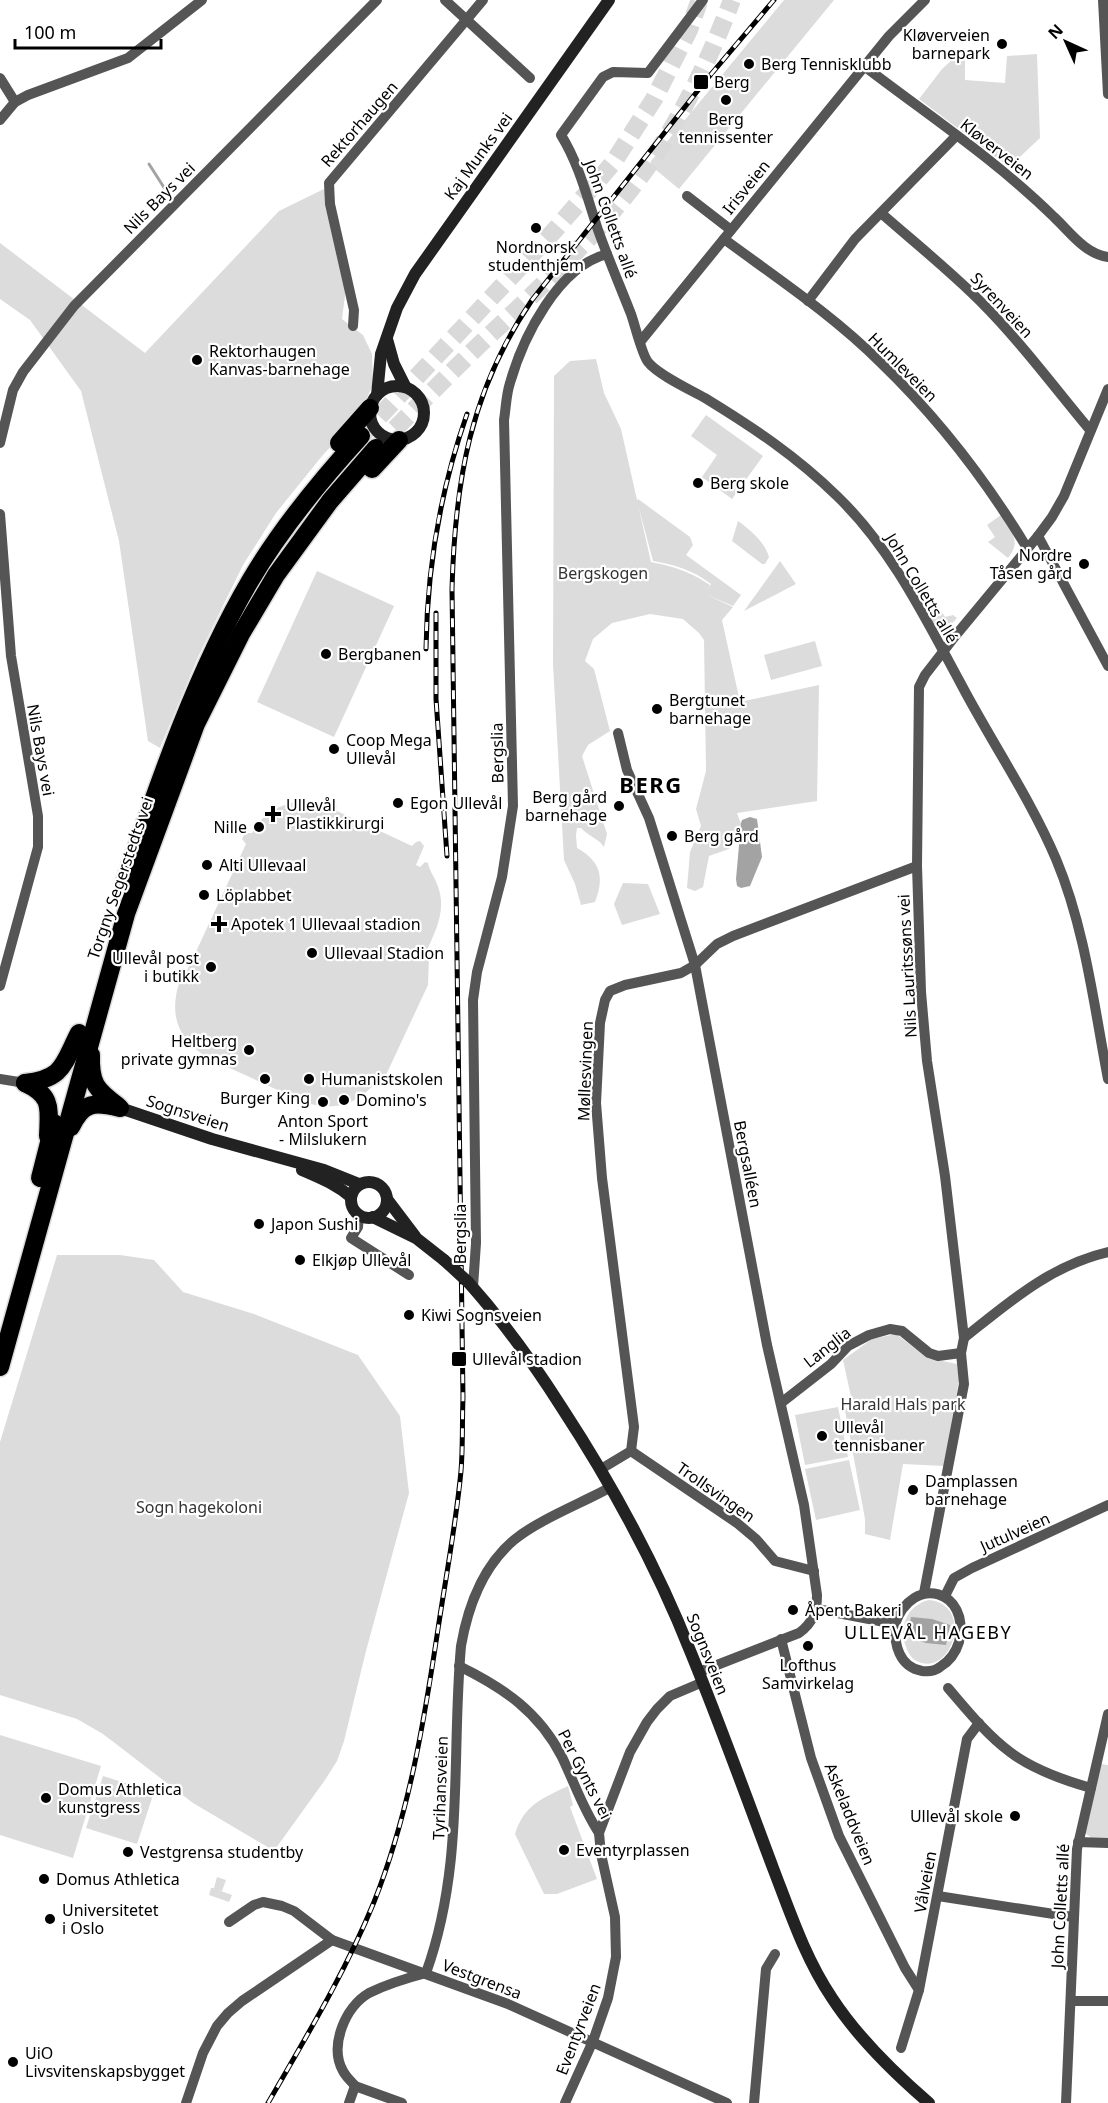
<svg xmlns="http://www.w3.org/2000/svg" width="1108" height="2103" font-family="'Noto Sans',sans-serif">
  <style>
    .green { fill: #dcdcdc }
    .water { fill: #a3a3a3 }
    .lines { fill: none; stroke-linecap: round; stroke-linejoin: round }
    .stream { stroke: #a3a3a3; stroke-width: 3 }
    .highway-tunnel { stroke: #d9d9d9; stroke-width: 18; stroke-dasharray: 18 9; stroke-linecap: butt }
    .highway-casing { stroke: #dbdbdb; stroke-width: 21 }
    .street { stroke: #555; stroke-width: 10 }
    .secondary { stroke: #222; stroke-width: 12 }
    .highway { stroke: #000; stroke-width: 18 }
    .rail-casing { stroke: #000; stroke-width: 5 }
    .rail { stroke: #fff; stroke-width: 3; stroke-dasharray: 9; stroke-linecap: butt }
    .secondary-bridge { stroke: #222; stroke-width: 12 }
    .poi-dot { fill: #000; stroke: #fff; stroke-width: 2 }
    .labels { text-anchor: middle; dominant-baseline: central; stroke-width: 4.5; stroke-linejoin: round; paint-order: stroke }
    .poi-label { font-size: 16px; fill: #000; stroke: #fff; text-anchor: start }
    .street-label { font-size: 16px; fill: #000; stroke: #fff }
    .park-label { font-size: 16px; fill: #333; stroke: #fff }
    .neighbourhood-label { font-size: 18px; letter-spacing: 1.5px; fill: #000; stroke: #fff }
    .district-label { font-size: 22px; font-weight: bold; letter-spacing: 1.5px; fill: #000; stroke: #fff }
  </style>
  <rect width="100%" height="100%" fill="#fff"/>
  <g class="green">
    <path d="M784 0H834L679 189 650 165 651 161Z"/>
    <path d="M965 48V80L1005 83 1007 56 1037 54 1040 138 1009 167 919 99 942 69Z"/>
    <path d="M330 186 348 272 342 319 363 335 372 354 373 384 360 415 322 456 276 513 243 565 198 657 160 748 148 741 119 541 81 391 30 320 0 299V243L145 353 279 211Z"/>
    <path d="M596 359 604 393 621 429 651 562C675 567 689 571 710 585L707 591 711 584C693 570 675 565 653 561L637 501 638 499 690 537 693 545 686 555 741 595 733 606 705 594 733 607 722 620 740 702 819 685 817 801 737 813 741 824 729 849 709 856 703 887 695 891 687 888 690 852 701 826 696 809 706 771 704 640 699 633 683 619 650 614 612 623 593 639 585 661 594 669 610 731 588 745 582 756 607 834 604 847C598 838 588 836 581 828H577L576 835 577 848C600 861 605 876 595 902L581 905 575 884 564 860 553 664 554 376 570 361Z"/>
    <path d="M706 415 763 456 732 499 702 477 717 455 691 436Z"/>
    <path d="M1001 515C1011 531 1022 541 1008 558L988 542 995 537 987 525Z"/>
    <path d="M738 521C750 530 765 542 769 557L765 564H762L732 541Z"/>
    <path d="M780 561 796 584 744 611Z"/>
    <path d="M317 571 394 606 334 737 257 702Z"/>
    <path d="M933 598 945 617 953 615 957 618 948 628 941 629 934 624 923 604Z"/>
    <path d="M815 641 822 666 771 680 764 655Z"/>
    <path d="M298 801 313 802 327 806 331 802 337 803V811L412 846 416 842 420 841 424 846 416 865 420 867 425 862 428 863C429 870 434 876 437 884 447 908 437 928 427 950L429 956 428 985 386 1075 382 1074C362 1103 338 1113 304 1102L210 1059C178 1040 168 1016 180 980L176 978 182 970 187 971 246 844 242 839 245 833H252C263 814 276 806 298 801Z"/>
    <path d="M623 883 648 884 660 914 622 925 614 904Z"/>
    <path d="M57 1255H120L154 1260 183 1292 254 1314 358 1355 400 1416 409 1493 366 1651 344 1741 337 1761 325 1780 276 1848 271 1849 193 1803 103 1734 77 1719 0 1695V1442Z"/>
    <path d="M896 1334 928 1358 957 1364 959 1380 944 1466 903 1464 890 1540 865 1534V1519L845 1410 852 1401 843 1360 872 1339Z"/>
    <path d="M838 1407 848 1457 805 1465 795 1415Z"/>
    <path d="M849 1460 860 1510 816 1520 805 1469Z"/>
    <path d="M929 1600C972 1604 955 1671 922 1663 913 1661 909 1655 906 1647 898 1626 908 1605 929 1600Z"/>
    <path d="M0 1735 101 1766 73 1858 0 1835Z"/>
    <path d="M1101 1764 1108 1765V1839H1093L1085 1833Z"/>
    <path d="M103 1776 154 1792 137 1844 86 1828Z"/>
    <path d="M568 1786 573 1805 570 1807 597 1879 557 1894H544L515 1834C524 1805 541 1799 568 1786Z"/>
    <path d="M217 1877 226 1880 222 1891 218 1890 232 1895 229 1902 209 1895 211 1888H214Z"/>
  </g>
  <g class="water">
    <path d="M750 817 757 819 762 857 750 886 741 888 737 886 736 879 741 823 742 820Z"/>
    <path d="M911 1617 932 1619 950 1625 946 1645 926 1643 907 1637Z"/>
  </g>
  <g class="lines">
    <path class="stream" d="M149 164 172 200"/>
    <g class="highway-tunnel">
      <path d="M361 436 554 231 613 163 654 99 689 30 699 2"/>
      <path d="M376 448C409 415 442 381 476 348 531 296 588 245 634 185 677 129 707 65 732 0"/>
    </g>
    <defs>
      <g id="highway">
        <path d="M339 443 370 408"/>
        <path d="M372 469 399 440"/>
        <path d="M125 881C159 782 197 671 250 581 281 528 320 481 361 436"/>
        <path d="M91 1055C90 1083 96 1090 118 1106"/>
        <path d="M25 1083C64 1079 63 1064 79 1033"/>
        <path d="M25 1083C53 1096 49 1108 48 1136"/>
        <path d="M71 1127C83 1101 95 1102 120 1108"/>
        <path d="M40 1178 54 1123"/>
        <path d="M0 1367 126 914 196 724 241 634 276 575 330 501 376 448"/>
      </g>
    </defs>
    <use href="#highway" class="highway-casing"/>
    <g class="street">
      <path d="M445 0 530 78"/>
      <path d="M703 0 648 73 613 72 603 77 561 135C579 164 587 197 598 230 608 258 620 286 631 314 635 325 642 355 648 362 658 375 691 390 705 398 754 428 796 456 837 496 892 549 925 618 961 684 992 743 1030 798 1056 859 1085 928 1094 1006 1108 1079"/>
      <path d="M1103 0 1108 94"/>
      <path d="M864 66C928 115 996 160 1054 217 1070 232 1085 254 1108 257"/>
      <path d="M0 78 15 102"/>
      <path d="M0 120 15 102 28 95 128 58 202 0"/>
      <path d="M687 196 731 230"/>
      <path d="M881 213C914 242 949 270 980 301 1020 341 1054 387 1090 430"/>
      <path d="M724 239C777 278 834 316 881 363 938 418 986 480 1027 548"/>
      <path d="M808 301 855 239 956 136"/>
      <path d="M353 326 354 310 330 204 329 183 483 0"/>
      <path d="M640 342 889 36 925 0"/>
      <path d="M0 443 13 390 23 372 74 306 377 0"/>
      <path d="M0 514 11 656 38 816V847L0 986"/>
      <path d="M1038 536 1108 666"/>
      <path d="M618 733 627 770 649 818 695 965 767 1345 804 1505 817 1595C817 1611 813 1623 799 1633L699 1672"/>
      <path d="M0 1079 25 1083"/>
      <path d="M359 1215 358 1227 351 1238 409 1275"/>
      <path d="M473 1287 476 1243 473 1000 477 972 502 877 513 806 504 420C506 408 506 395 510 383 523 337 558 267 607 254"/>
      <path d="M964 1338C1008 1303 1051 1265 1108 1252"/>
      <path d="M781 1403 831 1364 848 1346 869 1335 890 1329 902 1331 929 1353 938 1356 961 1353"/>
      <path d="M631 1451 737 1523 756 1539 775 1561 814 1571"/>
      <path d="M601 1469 631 1451 634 1427 602 1178 596 1103 600 1023 605 1000 610 991 625 985 681 973 695 965 717 944 733 936 917 866"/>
      <path d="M924 1593 964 1384 961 1353 964 1338 945 1176 927 1061 921 992 917 866 919 687 925 675 956 635 1038 536 1052 517 1064 496 1108 389"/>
      <path d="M945 1596 954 1578 972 1568 1108 1505"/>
      <path d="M817 1609 895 1624C894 1644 899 1667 922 1671 929 1672 935 1671 940 1667 950 1661 956 1652 959 1642 971 1590 913 1573 895 1624"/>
      <path d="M781 1639 811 1758 839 1836 905 1968 919 1990"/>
      <path d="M459 1666C504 1688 539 1712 562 1757 575 1784 582 1807 599 1833"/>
      <path d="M948 1688C967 1710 986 1734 1010 1752 1032 1769 1063 1780 1091 1788"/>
      <path d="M1078 1842 1108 1843"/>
      <path d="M938 1896 1073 1917"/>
      <path d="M229 1922 254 1905 263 1902 282 1906 294 1911 332 1940 508 2004 727 2103"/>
      <path d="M1071 2001H1108"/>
      <path d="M901 2048 919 1990 967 1739 979 1723"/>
      <path d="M355 2086C351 2081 346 2077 343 2071 329 2046 345 2007 369 1993 387 1984 407 1978 426 1973 465 1865 451 1757 461 1646 468 1606 482 1567 514 1540 538 1520 582 1503 611 1487"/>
      <path d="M355 2086 402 2103"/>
      <path d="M186 2103 203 2053 217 2026 228 2013 242 2001 332 1940"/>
      <path d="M349 2103 355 2086"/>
      <path d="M565 2103 593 2041 608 1998 616 1957 615 1917 601 1854 599 1833 630 1752 647 1722 657 1709 670 1696 703 1682"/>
      <path d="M754 2103 766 1969 775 1954"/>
      <path d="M1066 2103 1077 1849 1108 1714"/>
    </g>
    <g class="secondary">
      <path d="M387 339 394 364 405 386"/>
      <circle cx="397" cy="413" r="27"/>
      <path d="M377 395 381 354 397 308 415 274 609 0"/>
      <path d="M120 1108 212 1139 324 1170 359 1184"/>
      <path d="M302 1170C320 1178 336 1184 351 1197"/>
      <circle cx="369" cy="1200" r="18"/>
      <path d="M387 1199 415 1236"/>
      <path d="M373 1217 416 1238 444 1260"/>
      <path d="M468 1282C503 1321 534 1364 562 1408 613 1486 657 1567 691 1653 720 1724 746 1796 773 1868 790 1912 805 1958 832 1998 858 2038 893 2072 929 2103"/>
    </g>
    <use href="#highway" class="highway"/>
    <defs>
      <g id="rail">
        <path d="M436 613V699L447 856"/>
        <path d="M426 649C427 568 440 491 467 414"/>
        <path d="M268 2103C306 2037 345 1973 374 1902 409 1814 424 1722 438 1629 446 1576 456 1524 461 1471 463 1447 462 1423 463 1398L452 589C455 481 470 391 532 300L707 79 774 0"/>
      </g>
    </defs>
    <use href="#rail" class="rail-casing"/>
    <use href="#rail" class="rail"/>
    <path class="secondary-bridge" d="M444 1260 468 1282"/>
  </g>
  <g class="poi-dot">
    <circle cx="1002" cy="44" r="6"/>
    <circle cx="749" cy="64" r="6"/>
    <rect x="693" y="74" width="16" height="16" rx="3"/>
    <circle cx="726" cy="100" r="6"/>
    <circle cx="536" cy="228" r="6"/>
    <circle cx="197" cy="360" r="6"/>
    <circle cx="698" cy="483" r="6"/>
    <circle cx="1084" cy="564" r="6"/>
    <circle cx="326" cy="654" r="6"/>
    <circle cx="657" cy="709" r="6"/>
    <circle cx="334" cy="749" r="6"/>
    <circle cx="398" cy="803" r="6"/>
    <circle cx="619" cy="806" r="6"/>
    <path d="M270 805h6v6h6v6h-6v6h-6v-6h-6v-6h6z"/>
    <circle cx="259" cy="827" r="6"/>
    <circle cx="672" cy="836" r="6"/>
    <circle cx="207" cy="865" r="6"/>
    <circle cx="204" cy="895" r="6"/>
    <path d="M216 915h6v6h6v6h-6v6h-6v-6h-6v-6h6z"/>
    <circle cx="312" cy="953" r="6"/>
    <circle cx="211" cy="967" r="6"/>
    <circle cx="249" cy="1050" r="6"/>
    <circle cx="265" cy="1079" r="6"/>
    <circle cx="309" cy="1079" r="6"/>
    <circle cx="344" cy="1100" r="6"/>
    <circle cx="323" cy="1102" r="6"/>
    <circle cx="259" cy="1224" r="6"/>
    <circle cx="300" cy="1260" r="6"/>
    <circle cx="409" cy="1315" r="6"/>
    <rect x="451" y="1351" width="16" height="16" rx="3"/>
    <circle cx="822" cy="1436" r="6"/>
    <circle cx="913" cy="1490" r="6"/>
    <circle cx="793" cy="1610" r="6"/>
    <circle cx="808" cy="1646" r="6"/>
    <circle cx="46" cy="1798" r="6"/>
    <circle cx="1015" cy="1816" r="6"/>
    <circle cx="564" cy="1850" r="6"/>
    <circle cx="128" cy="1852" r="6"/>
    <circle cx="44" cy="1879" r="6"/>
    <circle cx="50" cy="1919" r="6"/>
    <circle cx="13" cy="2062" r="6"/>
  </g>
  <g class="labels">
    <g class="poi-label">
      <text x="990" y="35" text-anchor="end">Kløverveien<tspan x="990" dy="18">barnepark</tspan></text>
      <text x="761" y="64">Berg Tennisklubb</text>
      <text x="714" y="82">Berg</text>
      <text x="726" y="119" text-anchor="middle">Berg<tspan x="726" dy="18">tennissenter</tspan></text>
      <text x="536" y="247" text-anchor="middle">Nordnorsk<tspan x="536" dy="18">studenthjem</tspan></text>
      <text x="209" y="351">Rektorhaugen<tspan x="209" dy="18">Kanvas-barnehage</tspan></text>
      <text x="710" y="483">Berg skole</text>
      <text x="1072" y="555" text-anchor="end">Nordre<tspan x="1072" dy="18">Tåsen gård</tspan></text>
      <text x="338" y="654">Bergbanen</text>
      <text x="669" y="700">Bergtunet<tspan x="669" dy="18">barnehage</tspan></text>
      <text x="346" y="740">Coop Mega<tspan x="346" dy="18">Ullevål</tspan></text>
      <text x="607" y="797" text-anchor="end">Berg gård<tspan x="607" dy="18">barnehage</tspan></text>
      <text x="410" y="803">Egon Ullevål</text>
      <text x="286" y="805">Ullevål<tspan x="286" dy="18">Plastikkirurgi</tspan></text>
      <text x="247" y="827" text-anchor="end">Nille</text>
      <text x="684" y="836">Berg gård</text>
      <text x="219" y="865">Alti Ullevaal</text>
      <text x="216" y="895">Löplabbet</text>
      <text x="231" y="924">Apotek 1 Ullevaal stadion</text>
      <text x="324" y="953">Ullevaal Stadion</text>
      <text x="199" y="958" text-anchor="end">Ullevål post<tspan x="199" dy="18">i butikk</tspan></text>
      <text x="237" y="1041" text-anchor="end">Heltberg<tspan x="237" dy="18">private gymnas</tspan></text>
      <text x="321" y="1079">Humanistskolen</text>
      <text x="265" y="1098" text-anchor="middle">Burger King</text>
      <text x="356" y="1100">Domino's</text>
      <text x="323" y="1121" text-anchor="middle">Anton Sport<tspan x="323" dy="18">- Milslukern</tspan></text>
      <text x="271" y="1224">Japon Sushi</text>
      <text x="312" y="1260">Elkjøp Ullevål</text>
      <text x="421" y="1315">Kiwi Sognsveien</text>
      <text x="472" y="1359">Ullevål stadion</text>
      <text x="834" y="1427">Ullevål<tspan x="834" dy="18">tennisbaner</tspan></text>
      <text x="925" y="1481">Damplassen<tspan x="925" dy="18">barnehage</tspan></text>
      <text x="805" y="1610">Åpent Bakeri</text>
      <text x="808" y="1665" text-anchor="middle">Lofthus<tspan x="808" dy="18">Samvirkelag</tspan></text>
      <text x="58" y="1789">Domus Athletica<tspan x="58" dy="18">kunstgress</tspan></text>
      <text x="1003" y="1816" text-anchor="end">Ullevål skole</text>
      <text x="576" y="1850">Eventyrplassen</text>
      <text x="140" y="1852">Vestgrensa studentby</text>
      <text x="56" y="1879">Domus Athletica</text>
      <text x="62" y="1910">Universitetet<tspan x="62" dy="18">i Oslo</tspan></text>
      <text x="25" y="2053">UiO<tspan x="25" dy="18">Livsvitenskapsbygget</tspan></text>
    </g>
    <g class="street-label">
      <text transform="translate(359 124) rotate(-49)">Rektorhaugen</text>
      <text transform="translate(997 149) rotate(38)">Kløverveien</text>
      <text transform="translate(478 156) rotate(-54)">Kaj Munks vei</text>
      <text transform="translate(746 187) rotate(-51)">Irisveien</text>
      <text transform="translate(159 198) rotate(-45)">Nils Bays vei</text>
      <text transform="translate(611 219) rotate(70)">John Colletts allé</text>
      <text transform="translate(1002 305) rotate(47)">Syrenveien</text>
      <text transform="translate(903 367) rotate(45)">Humleveien</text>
      <text transform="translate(922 588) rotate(59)">John Colletts allé</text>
      <text transform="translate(41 750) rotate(80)">Nils Bays vei</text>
      <text transform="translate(497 753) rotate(-91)">Bergslia</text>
      <text transform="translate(120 878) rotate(-71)">Torgny Segerstedts vei</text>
      <text transform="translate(907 966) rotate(-93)">Nils Lauritssøns vei</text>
      <text transform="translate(585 1071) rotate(-88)">Møllesvingen</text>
      <text transform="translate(188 1113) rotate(18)">Sognsveien</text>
      <text transform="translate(748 1164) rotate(79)">Bergsalléen</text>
      <text transform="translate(460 1234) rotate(-90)">Bergslia</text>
      <text transform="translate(827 1347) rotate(-38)">Langlia</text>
      <text transform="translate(716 1492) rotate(35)">Trollsvingen</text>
      <text transform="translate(1015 1532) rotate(-24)">Jutulveien</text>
      <text transform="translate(708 1654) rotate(68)">Sognsveien</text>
      <text transform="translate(585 1774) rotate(63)">Per Gynts vei</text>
      <text transform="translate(440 1788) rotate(-88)">Tyrihansveien</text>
      <text transform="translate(850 1814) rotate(68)">Askeladdveien</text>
      <text transform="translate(925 1882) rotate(-80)">Vålveien</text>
      <text transform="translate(1060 1906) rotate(-87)">John Colletts allé</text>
      <text transform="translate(482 1979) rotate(21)">Vestgrensa</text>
      <text transform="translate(578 2029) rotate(-69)">Eventyrveien</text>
    </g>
    <g class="park-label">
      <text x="603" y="573">Bergskogen</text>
      <text x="903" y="1404">Harald Hals park</text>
      <text x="199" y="1507">Sogn hagekoloni</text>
    </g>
    <g class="neighbourhood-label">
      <text x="928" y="1632">ULLEVÅL HAGEBY</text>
    </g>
    <g class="district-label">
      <text x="651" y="784">BERG</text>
    </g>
  </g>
  <g transform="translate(1066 42) rotate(315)" stroke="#ffffff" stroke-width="4.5" paint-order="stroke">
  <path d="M0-4.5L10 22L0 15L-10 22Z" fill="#000000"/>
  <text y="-9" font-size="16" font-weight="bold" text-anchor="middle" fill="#000000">N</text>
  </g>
  <path d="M15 39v9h146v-9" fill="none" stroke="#000000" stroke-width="3"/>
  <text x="24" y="39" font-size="18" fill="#000000" stroke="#ffffff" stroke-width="4.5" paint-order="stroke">100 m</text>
</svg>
